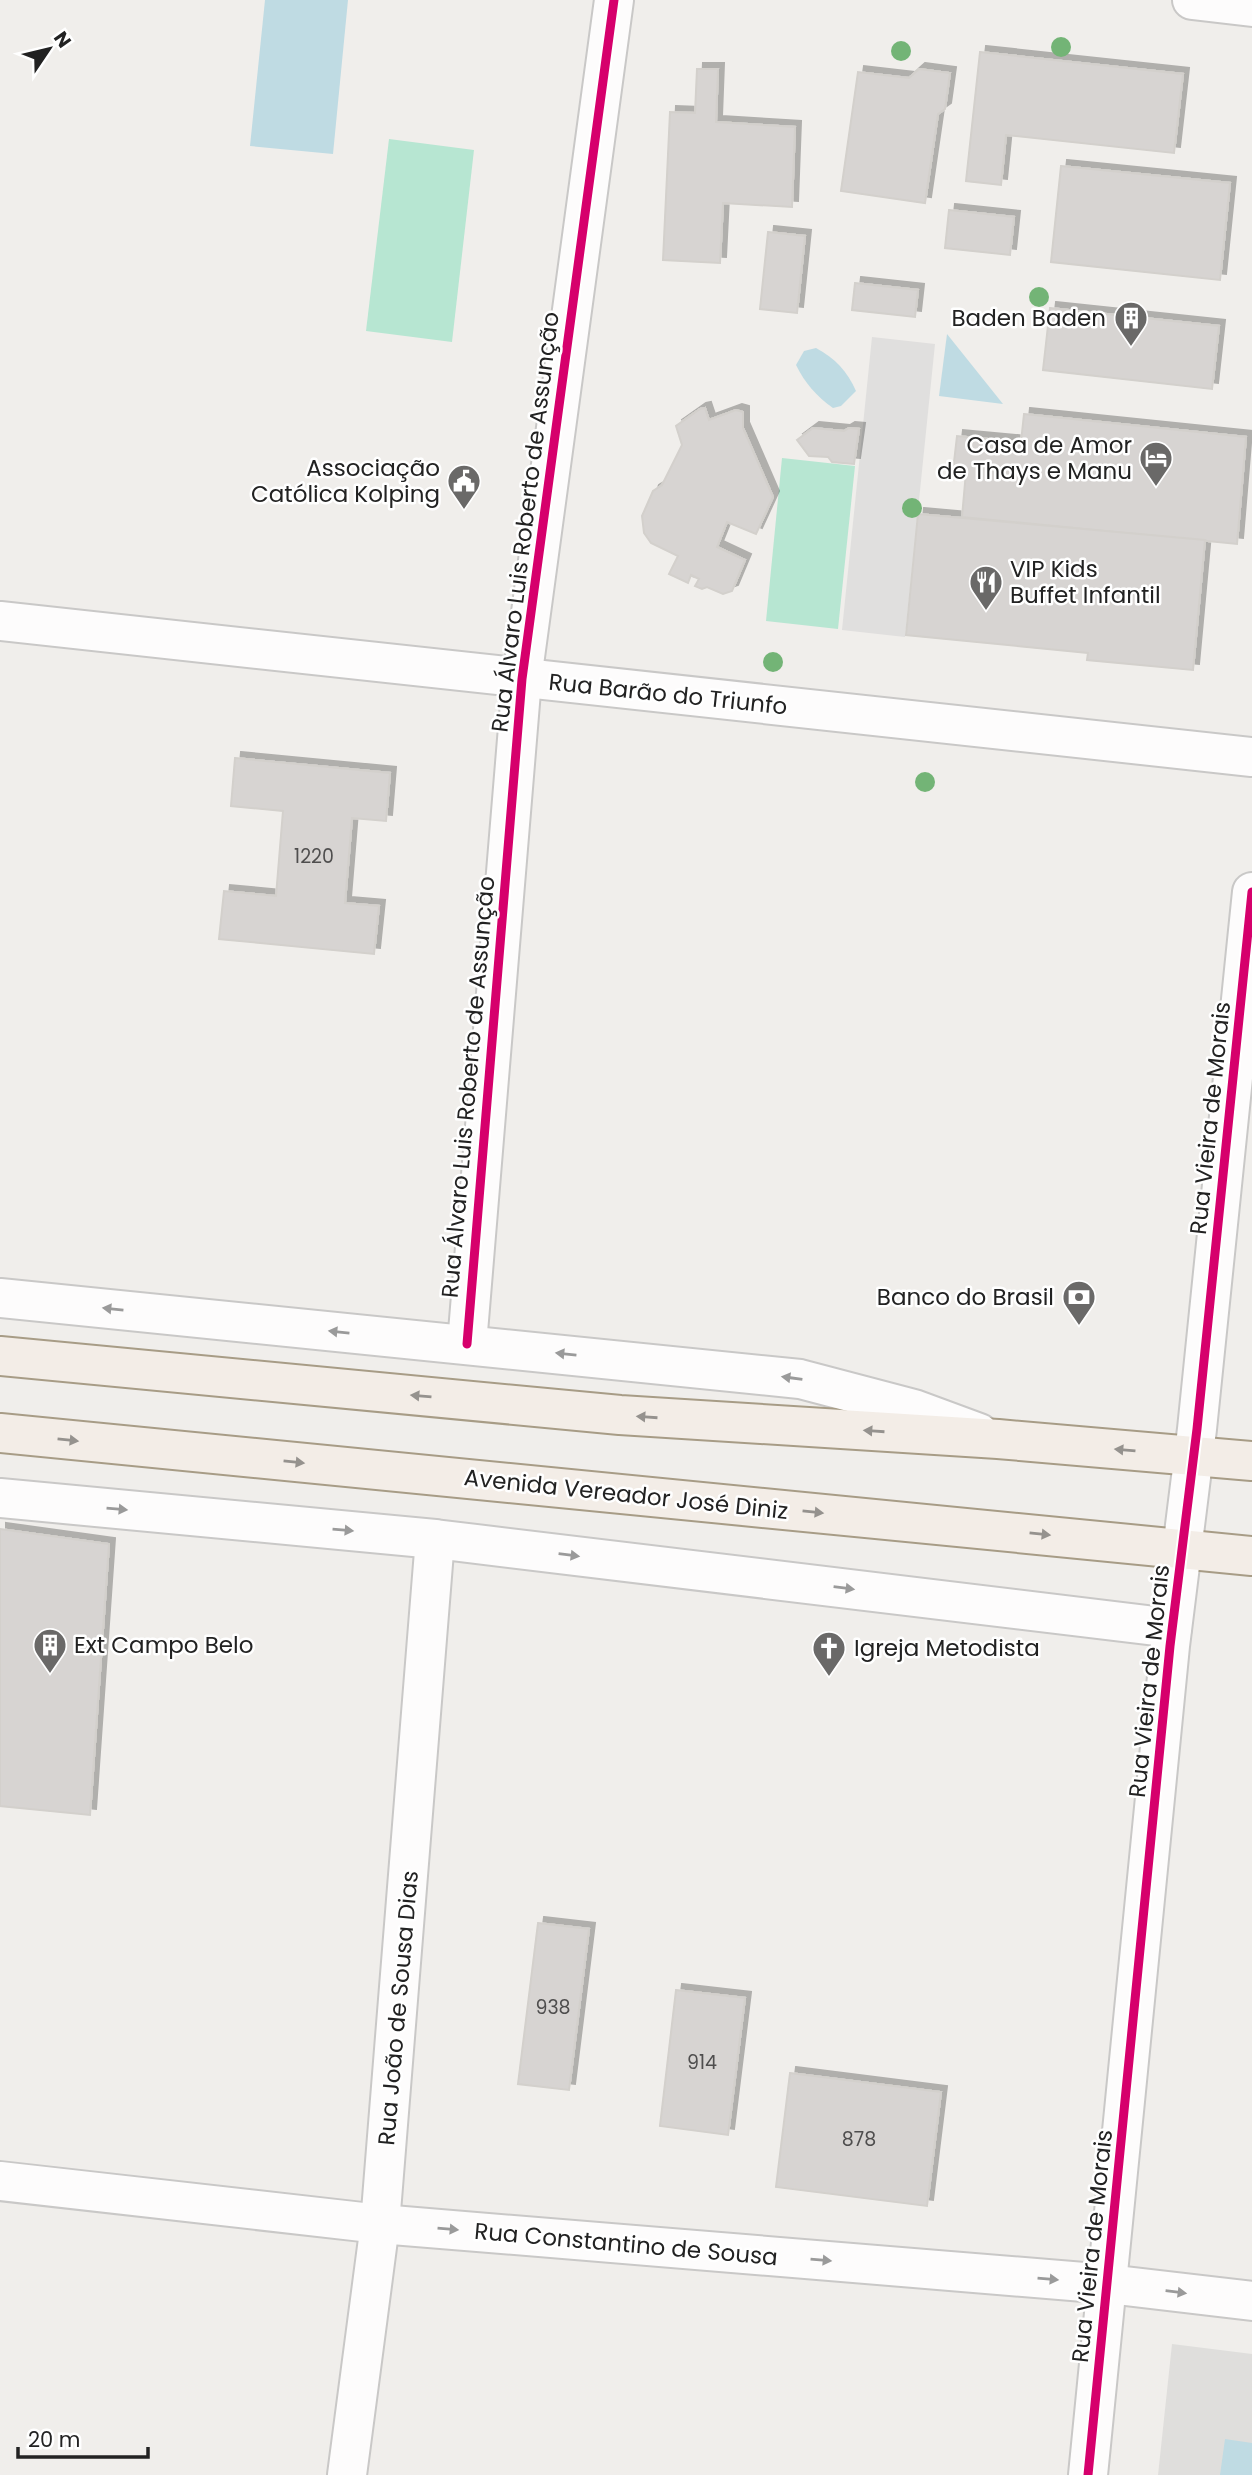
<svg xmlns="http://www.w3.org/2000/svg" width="1252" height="2475" font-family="Poppins,sans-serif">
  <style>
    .residential { fill: #dfdedc }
    .pitch { fill: #b7e6d2 }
    .parking { fill: #e0dfde }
    .water { fill: #bfdbe3 }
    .building { fill: #d7d4d2; stroke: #d3d0cc; stroke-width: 2; filter: url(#shadow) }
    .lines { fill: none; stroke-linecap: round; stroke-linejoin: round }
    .minor-casing { stroke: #c9c8c7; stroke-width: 42 }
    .major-casing { stroke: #a79c86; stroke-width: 42 }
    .minor { stroke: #fdfcfc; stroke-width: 38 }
    .major { stroke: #f3ede7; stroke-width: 38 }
    .cycleway-casing { stroke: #fff; stroke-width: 13 }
    .cycleway { stroke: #d6006c; stroke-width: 9 }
    .tree { fill: #73b476 }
    .oneway { fill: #9a9a9a }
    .oneway2 { fill: #95928e }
    .labels { text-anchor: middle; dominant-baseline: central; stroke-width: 5; stroke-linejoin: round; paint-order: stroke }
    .number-label { font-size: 19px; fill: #4f4e4e }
    .poi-label { font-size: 23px; fill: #222; stroke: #fff; text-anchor: end }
    .street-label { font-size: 23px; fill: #222; stroke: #fff }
  </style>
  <defs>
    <filter id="shadow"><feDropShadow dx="6" dy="-6" stdDeviation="0" flood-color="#0004"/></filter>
  </defs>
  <rect width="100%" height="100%" fill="#f0eeeb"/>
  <path class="residential" d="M1172 2344 1252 2354V2475H1158Z"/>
  <g class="pitch">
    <path d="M389 139 474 150 452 342 366 331Z"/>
    <path d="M782 458 855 466 838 629 766 621Z"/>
  </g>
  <path class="parking" d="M872 337 935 344 905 637 842 630Z"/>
  <g class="water">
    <path d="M265 0H348L333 154 250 146Z"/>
    <path d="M947 334 1003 404 939 396Z"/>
    <path d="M816 348C835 358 847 371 856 391L841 406 833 408C816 396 805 383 796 365L804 351Z"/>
    <path d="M1225 2439 1252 2443V2475H1220Z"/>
  </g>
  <g class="building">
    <path d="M980 52 1183 74 1174 153 1006 135 1001 185 966 181Z"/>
    <path d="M697 69H718L716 122 795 127 792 207 723 203 720 263 663 260 670 112 695 113Z"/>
    <path d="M919 69 950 73 945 109 938 114 925 203 841 191 858 72 909 78Z"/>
    <path d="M1061 166 1230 183 1220 280 1051 262Z"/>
    <path d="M949 210 1014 217 1010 255 945 248Z"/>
    <path d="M768 232 805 236 797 313 760 309Z"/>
    <path d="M855 283 918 290 915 317 852 310Z"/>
    <path d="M1050 308 1219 326 1212 389 1043 370Z"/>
    <path d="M705 408 709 420 736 410 743 412V428L773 497 756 534 727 522 717 547 745 560 732 591 723 594 707 587 702 589 695 586 699 579 691 575 688 583 669 574 678 556 651 543 644 533 642 516 653 491 662 485 682 445 676 426 700 409Z"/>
    <path d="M1024 414 1246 437 1237 544 962 517 966 472 953 471 957 436 1021 442Z"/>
    <path d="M813 428 844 431 849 428 859 429 854 464 832 462 828 457 809 456 797 440Z"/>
    <path d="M918 514 1205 540 1193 670 1087 660 1088 653 906 635Z"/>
    <path d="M235 758 390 773 386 821 352 818 345 903 379 906 374 954 219 939 224 891 276 896 283 811 231 806Z"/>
    <path d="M0 1529 109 1544 90 1815 0 1806Z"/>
    <path d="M538 1923 589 1929 569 2090 518 2084Z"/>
    <path d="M676 1990 745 1998 728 2135 660 2126Z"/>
    <path d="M790 2073 941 2092 927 2206 776 2187Z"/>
  </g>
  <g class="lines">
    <defs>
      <g id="minor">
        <path d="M1192 0 1252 7"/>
        <path d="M0 621 1252 757"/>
        <path d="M0 1298 800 1379 914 1409 979 1433"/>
        <path d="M467 1344 522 679 614 0"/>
        <path d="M0 1498 435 1539 1172 1628"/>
        <path d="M0 2181 380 2224 1108 2284 1252 2301"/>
        <path d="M347 2475 380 2224 435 1539"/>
        <path d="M1088 2475 1170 1646 1197 1429 1252 892"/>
      </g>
      <g id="major">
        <path d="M0 1356 620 1415 998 1439 1252 1461"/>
        <path d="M0 1433 1252 1556"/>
      </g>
    </defs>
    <use href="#minor" class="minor-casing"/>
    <use href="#major" class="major-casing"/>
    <use href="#minor" class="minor"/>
    <use href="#major" class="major"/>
    <defs>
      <g id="cycleway">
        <path d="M467 1344 522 679 614 0"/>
        <path d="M1088 2475 1170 1646 1197 1429 1252 892"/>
      </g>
    </defs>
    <use href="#cycleway" class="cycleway-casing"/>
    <use href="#cycleway" class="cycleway"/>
  </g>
  <g class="tree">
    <circle cx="1061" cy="47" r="10"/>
    <circle cx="901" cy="51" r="10"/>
    <circle cx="1039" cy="297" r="10"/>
    <circle cx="912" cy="508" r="10"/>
    <circle cx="773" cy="662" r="10"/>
    <circle cx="925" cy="782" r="10"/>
  </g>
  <defs><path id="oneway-solid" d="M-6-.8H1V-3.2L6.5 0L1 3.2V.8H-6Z" transform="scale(1.75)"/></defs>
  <g class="oneway">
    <use href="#oneway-solid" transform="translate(113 1309) rotate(-174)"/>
    <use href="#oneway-solid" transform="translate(339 1332) rotate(-174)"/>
    <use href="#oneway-solid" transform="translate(566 1354) rotate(-174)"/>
    <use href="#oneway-solid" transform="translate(792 1378) rotate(-172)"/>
    <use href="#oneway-solid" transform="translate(117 1509) rotate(5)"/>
    <use href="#oneway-solid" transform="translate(343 1530) rotate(5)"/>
    <use href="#oneway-solid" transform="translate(569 1555) rotate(7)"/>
    <use href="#oneway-solid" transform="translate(844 1588) rotate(7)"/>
    <use href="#oneway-solid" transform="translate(448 2229) rotate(5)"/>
    <use href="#oneway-solid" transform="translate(821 2260) rotate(5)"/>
    <use href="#oneway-solid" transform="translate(1048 2279) rotate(5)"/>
    <use href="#oneway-solid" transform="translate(1176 2292) rotate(7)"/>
  </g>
  <g class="oneway2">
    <use href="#oneway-solid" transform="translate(421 1396) rotate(-175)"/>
    <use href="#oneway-solid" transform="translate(647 1417) rotate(-176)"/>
    <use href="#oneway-solid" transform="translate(874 1431) rotate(-176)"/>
    <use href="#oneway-solid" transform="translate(68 1440) rotate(6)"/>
    <use href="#oneway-solid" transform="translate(1125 1450) rotate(-175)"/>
    <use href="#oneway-solid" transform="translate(294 1462) rotate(6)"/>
    <use href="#oneway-solid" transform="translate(813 1512) rotate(6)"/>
    <use href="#oneway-solid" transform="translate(1040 1534) rotate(6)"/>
  </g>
  <defs>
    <symbol id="building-pin" viewBox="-11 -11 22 30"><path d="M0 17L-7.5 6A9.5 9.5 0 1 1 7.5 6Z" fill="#6a6968" stroke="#fff"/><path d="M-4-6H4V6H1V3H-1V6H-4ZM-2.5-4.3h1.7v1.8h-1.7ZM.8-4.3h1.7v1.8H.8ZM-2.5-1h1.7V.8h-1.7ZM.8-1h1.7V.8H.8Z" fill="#fff"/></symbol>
    <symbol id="hotel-pin" viewBox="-11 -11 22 30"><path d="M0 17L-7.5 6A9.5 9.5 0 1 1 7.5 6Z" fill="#6a6968" stroke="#fff"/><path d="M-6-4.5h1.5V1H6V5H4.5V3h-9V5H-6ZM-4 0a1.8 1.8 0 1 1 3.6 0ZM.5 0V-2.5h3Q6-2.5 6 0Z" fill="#fff"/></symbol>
    <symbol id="civic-pin" viewBox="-11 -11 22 30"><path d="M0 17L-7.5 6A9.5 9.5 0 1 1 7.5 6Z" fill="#6a6968" stroke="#fff"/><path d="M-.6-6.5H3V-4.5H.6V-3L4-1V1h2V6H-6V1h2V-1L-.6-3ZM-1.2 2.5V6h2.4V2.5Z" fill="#fff"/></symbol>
    <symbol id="restaurant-pin" viewBox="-11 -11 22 30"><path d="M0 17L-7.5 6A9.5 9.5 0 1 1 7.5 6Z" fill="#6a6968" stroke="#fff"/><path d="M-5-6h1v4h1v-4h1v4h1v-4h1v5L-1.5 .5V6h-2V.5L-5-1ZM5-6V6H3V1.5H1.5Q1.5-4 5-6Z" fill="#fff"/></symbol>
    <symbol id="bank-pin" viewBox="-11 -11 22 30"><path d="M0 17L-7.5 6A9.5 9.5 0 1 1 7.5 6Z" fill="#6a6968" stroke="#fff"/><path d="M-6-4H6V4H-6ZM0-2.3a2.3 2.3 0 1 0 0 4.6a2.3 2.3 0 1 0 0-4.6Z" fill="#fff"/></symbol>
    <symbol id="church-pin" viewBox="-11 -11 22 30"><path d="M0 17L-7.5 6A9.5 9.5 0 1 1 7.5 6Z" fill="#6a6968" stroke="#fff"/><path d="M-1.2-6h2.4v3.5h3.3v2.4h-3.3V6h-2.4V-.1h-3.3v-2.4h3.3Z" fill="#fff"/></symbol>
  </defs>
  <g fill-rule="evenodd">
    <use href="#building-pin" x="1112" y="299" width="38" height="52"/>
    <use href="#hotel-pin" x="1137" y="439" width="38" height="52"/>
    <use href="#civic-pin" x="445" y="462" width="38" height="52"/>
    <use href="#restaurant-pin" x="967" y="563" width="38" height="52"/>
    <use href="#bank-pin" x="1060" y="1278" width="38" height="52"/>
    <use href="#building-pin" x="31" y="1626" width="38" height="52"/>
    <use href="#church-pin" x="810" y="1629" width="38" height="52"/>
  </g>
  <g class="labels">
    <g class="number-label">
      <text x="314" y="856">1220</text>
      <text x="553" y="2007">938</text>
      <text x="702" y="2062">914</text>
      <text x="859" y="2139">878</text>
    </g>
    <g class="poi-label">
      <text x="1106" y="318">Baden Baden</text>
      <text x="1132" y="445">Casa de Amor<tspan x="1132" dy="26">de Thays e Manu</tspan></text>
      <text x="440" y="468">Associação<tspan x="440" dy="26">Católica Kolping</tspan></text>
      <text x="1010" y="569" text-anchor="start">VIP Kids<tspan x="1010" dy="26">Buffet Infantil</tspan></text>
      <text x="1054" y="1297">Banco do Brasil</text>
      <text x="74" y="1645" text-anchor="start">Ext Campo Belo</text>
      <text x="854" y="1648" text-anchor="start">Igreja Metodista</text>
    </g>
    <g class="street-label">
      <text transform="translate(525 522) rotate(-83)">Rua Álvaro Luis Roberto de Assunção</text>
      <text transform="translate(668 694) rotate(6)">Rua Barão do Triunfo</text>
      <text transform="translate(468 1087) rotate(-85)">Rua Álvaro Luis Roberto de Assunção</text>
      <text transform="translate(1210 1118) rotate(-84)">Rua Vieira de Morais</text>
      <text transform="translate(626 1494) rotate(6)">Avenida Vereador José Diniz</text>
      <text transform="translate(1149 1681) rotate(-84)">Rua Vieira de Morais</text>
      <text transform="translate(398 2008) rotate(-85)">Rua João de Sousa Dias</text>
      <text transform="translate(626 2244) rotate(5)">Rua Constantino de Sousa</text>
      <text transform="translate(1092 2246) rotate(-84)">Rua Vieira de Morais</text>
    </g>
  </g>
  <g transform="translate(49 49) rotate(55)" stroke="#ffffff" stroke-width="5" paint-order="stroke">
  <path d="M0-5L12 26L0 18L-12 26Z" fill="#222222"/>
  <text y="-10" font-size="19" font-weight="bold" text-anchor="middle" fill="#222222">N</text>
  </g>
  <path d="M18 2447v10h130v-10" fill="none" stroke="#222222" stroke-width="3.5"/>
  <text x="28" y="2447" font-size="21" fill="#222222" stroke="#ffffff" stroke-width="5" paint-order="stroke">20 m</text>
</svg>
